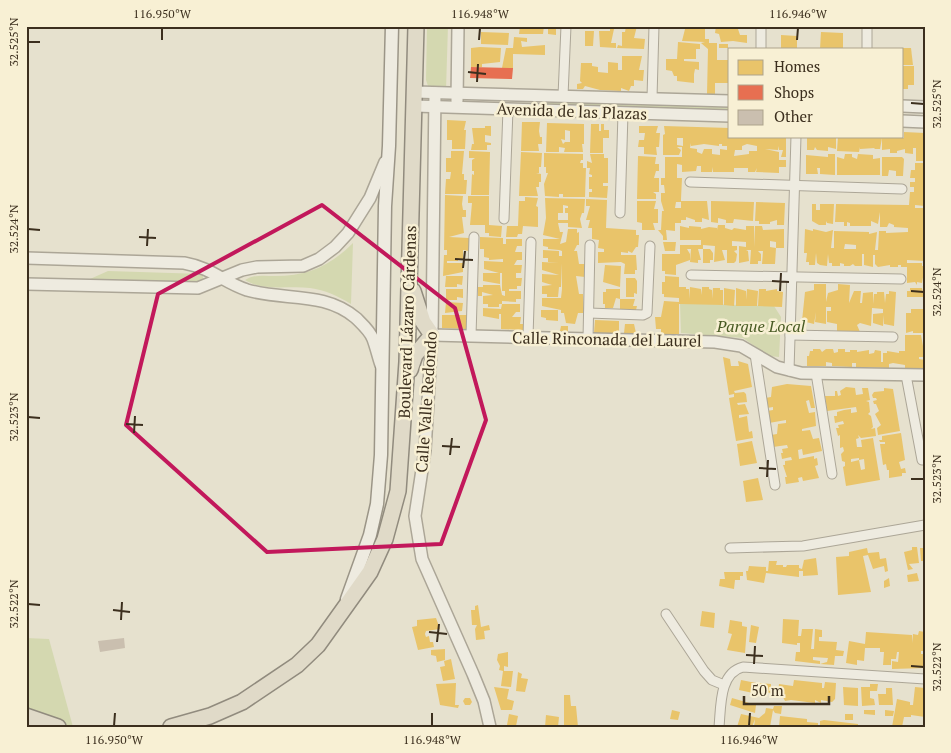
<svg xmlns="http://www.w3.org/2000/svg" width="951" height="753" font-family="'PT Serif',serif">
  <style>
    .green { fill: #d4d8b0 }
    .homes { fill: #e9c46a; fill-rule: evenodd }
    .shops { fill: #e76f51 }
    .building { fill: #cabfaf }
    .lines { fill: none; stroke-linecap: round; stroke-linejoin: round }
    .minor-casing { stroke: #aca697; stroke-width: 11 }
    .tertiary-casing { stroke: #aca697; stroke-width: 14 }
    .secondary-casing { stroke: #9b9587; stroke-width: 15 }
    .trunk-casing { stroke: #918b7e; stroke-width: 18 }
    .minor { stroke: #eeebe0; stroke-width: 9 }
    .tertiary { stroke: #eeebe0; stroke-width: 11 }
    .secondary { stroke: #eeebe0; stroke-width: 12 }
    .trunk { stroke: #e0dac8; stroke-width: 15 }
    .marked { fill: none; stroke: #c2185b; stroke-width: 4; stroke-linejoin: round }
    .ticks { fill: none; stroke: #3c2f1e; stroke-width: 2 }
    .labels { text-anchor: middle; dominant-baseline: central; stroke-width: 5; stroke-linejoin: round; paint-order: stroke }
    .street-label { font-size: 16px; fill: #3c2f1e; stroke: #f8f0d4 }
    .park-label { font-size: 16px; font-style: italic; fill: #485a23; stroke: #f8f0d4 }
    .neatline { fill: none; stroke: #3c2f1e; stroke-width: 2 }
    .ticks-label { font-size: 12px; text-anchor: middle; fill: #3c2f1e }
  </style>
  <rect width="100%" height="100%" fill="#e6e1ce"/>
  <g class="green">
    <path d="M427 26H448L446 89H429L426 80Z"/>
    <path d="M572 102 730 106V115L502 105Z"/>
    <path d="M353 243 351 304C338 296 325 290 310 288 289 285 264 292 245 280 255 274 264 276 275 276 308 276 330 266 353 243Z"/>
    <path d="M108 271 203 274V283L90 279Z"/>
    <path d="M680 303 774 306 781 317 779 357 769 356 743 338 681 333Z"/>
    <path d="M26 638 49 639 73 727 26 715Z"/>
  </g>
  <g class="homes">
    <path d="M520 26H544L543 34H519Z"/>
    <path d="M548 26H556V35L548 34Z"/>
    <path d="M626 26H637L634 38 645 39 644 49 617 48 618 45 622 46V32H625Z"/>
    <path d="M716 26H737L740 35H747V43L733 41 721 42 719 34 715 33Z"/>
    <path d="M610 27 614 29 611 43H616V48L600 47 599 31H610Z"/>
    <path d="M685 29H705V39H709V43H717V60H729L730 83H715V94H707L708 49 701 43 705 42 682 41Z"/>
    <path d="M585 31H594L593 46H585Z"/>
    <path d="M481 32 509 33 508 45 481 44Z"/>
    <path d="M821 32 843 33V49H820Z"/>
    <path d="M781 35 797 36V49H781Z"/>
    <path d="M514 37 527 38V42L521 41 522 47 545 45V55L513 54V68H502L506 48H513Z"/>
    <path d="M678 42 700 44V49H696V59H684V61L699 62V70L695 69 694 74V83L677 81V76H674L672 71 666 70V59H677Z"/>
    <rect x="719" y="44" width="9" height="4"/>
    <path d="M480 47 501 48 500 62 482 64V67H471V48Z"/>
    <path d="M902 48H911L913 65H902Z"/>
    <path d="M622 56H642L639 70H644L643 81 634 80V86H631L629 91 621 88V91L600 90 585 86 583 89H577V84L582 83 580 81 581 63H592V66L598 67V72L608 73V62L618 63V70H622Z"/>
    <path d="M902 66H914V85H908V89H902Z"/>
    <path d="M447 120 466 121 464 130H466L465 149H452V140H447Z"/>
    <path d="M522 122H540L539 131 540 137H542V144H538L539 151H521Z"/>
    <path d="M547 123 584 124V144H582L583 152H564L565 148 559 147V152H546ZM565 130 570 131V142H565L563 144 561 139 565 140Z"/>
    <path d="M591 124H599V131H601V124H604V130H609V138H603V153H590Z"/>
    <path d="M485 126H491V136L485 135V142L491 143V145H487V150H471L472 144H474L472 128H485Z"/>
    <path d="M639 126H658L656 133H660L659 147H656L657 155 644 154V147H638L639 140H644L645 133H639Z"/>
    <path d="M664 126 730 128V136H786V157H781L783 150H779V146L778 150 765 149 779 152V160H786V167H779V173L756 172 757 168 755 172H748V168H734V172H713L712 167V172H701V166H697L696 171 682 172V165L677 164V178H682L681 199V202H676L675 208H681V201H707L709 220 702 218V222H695V220L686 217V220H681V223H675V231L666 230 667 240H663V236L658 230H661L662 211H664L661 201V193H665L664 185H661V178H665V157H682V147H677L681 150 679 155H663V135L665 134ZM677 138H683V146L677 145ZM691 143V146L704 144 719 146V144H722V146H727V150L720 149V155L712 154V149H704L702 154 697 152V149L690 148ZM747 144 757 146V151H749V154L734 156 735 150H742V146Z"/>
    <path d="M904 132 925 133V161H916V148H913V154L905 153V149L897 151V153H890V149L882 150V138L880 149H874L875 148 860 149V147L859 152 837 151 838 136 904 138Z"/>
    <path d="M807 136H836V149L828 147V151L817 150 815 147 814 150H807Z"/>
    <path d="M451 151H464L462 174H464V180H467L466 194H445L446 179H450L451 172H446V158H451Z"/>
    <path d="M469 151 490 152 489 195H471L472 174 474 175V171H472V160L475 158H469Z"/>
    <path d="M521 152 542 153 541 167H539V173H536L541 174V182H539V187H536L538 196H519Z"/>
    <path d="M544 153 583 154V160H581L580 163H583V168H586L585 197H563V194H559V197L545 196 544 184 548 173H546V167H544Z"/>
    <path d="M590 154H604V158H608V183H603V186H608L607 198 589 197V192H592V189H589V177H592V175L589 174 590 168H587V161L592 163Z"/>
    <path d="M828 154H835V175L820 174V168H817L818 174H806V155L828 157Z"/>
    <path d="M845 154H852V157L857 159 858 154 873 155V159L880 158V175H837V157L844 159Z"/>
    <path d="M638 156 656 157 655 164H659V171H656L654 178H659V192H653L656 194V199H637Z"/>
    <path d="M882 157H902L904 159 903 176H896V171L889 170 888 176H882Z"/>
    <path d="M915 163H925V206L915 205V208H925V261L907 260V263H922V266H925L922 283 917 282V285L915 282 907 283V267H901V265H898V267H890V265L878 267 875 264V255H873V267L864 265V254H862V266H855L853 264 850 266H844V264L840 263V266H832V263H829L828 254 827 266 820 265 817 263 816 253 815 265H809V262H806L807 253H804L805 229 813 231V229L826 232 833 230 831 248H834V231L869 232V234L877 232 875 250H878L879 231H886V233L908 232V228L894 227V225L889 223 887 227H880V212L878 224 871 221V226H850V223L847 222V226H844V222H835L836 204 909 205 910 192H914V187H910V182H915V178H910L911 170H915ZM845 244 856 245V249H844Z"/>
    <path d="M445 195 463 196 462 204 463 210H466V217H462L464 233 449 237 469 238V251L463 250V259H458V261H447V263H463V272L443 276 444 255H447V250H444Z"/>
    <path d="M468 196H489V225L502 226 501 237 489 236V233H485V225H470L472 203H468Z"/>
    <path d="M525 197 538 198 536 206 538 207V227L523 226 522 234H518L517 237H506L507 226H518L519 201H525Z"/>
    <path d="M545 198 585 199 584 213H582L580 219 582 228 568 227V223H558L560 232H563L560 244 566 242 568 229H577V233L579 232V245H577L574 251H577L579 264H585V277L576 276 579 294H583L584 313H578L575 324 566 323 564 313H561V310L542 306V298H561L562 289V263L561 287H559L558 297H547V294H542V286L552 285 542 282V274L559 275 542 270V262L559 263 548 262V258H543V250L559 251V256H562V251L559 250 548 249V247L543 246V239H560L543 235 546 218ZM563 205 568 206V208H565V213H568V220H558V213H563Z"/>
    <path d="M586 199 607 200 606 228 636 230V235H639L638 247H636L632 253 628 251V253L621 252V255H636L637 270H635V274H624L625 264 621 262 598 263V252H604V249L598 248 599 240 592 239V228H588L590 220H586L590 206H586Z"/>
    <path d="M637 201H656L654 209H658V223H653L655 230H642V223L637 222Z"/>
    <path d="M711 201 754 202 753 221 734 219 733 223H726V220L718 218V223L711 222Z"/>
    <path d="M756 202 785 203 784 225H777V220L770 222V224H759V221H755Z"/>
    <path d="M812 204H816V210H820V204H834L833 224 827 223 826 221V225H819L812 221Z"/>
    <path d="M718 225H725V228L732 230 734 228 746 230V226H754V247L755 226H762L763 230 784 229V248H776V242L770 241V247L776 248 775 264H762L763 251H758L761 254V261H758V264H750L751 250H746L748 251 749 261 739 263V246L746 247V242L732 241V246H737V250L734 251 737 254 736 261 734 263H727V250H722L725 260 714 262 715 246 703 245V249H698L701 260H698V263L690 262 691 249H687L690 254V260L676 265V275L665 274V271H662V254H680V245H701V240H680V226L689 228V226L701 227V229L709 227 717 228V230Z"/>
    <path d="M480 237 503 238V244H506V239H522V246H517L515 252H522V260H517L514 265H522L521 273H516V278H522L521 286H517V289H509V291H521V299H516V302L502 301V304H520V312H516L512 317H521L520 324H525V330L501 329V314H499V319L483 316V308L501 309 502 304H499V307H488V304H483V296L493 295 482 292V296H478V287H483V285H500L502 295 505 296V291H502V273H500V284L483 281V273H499L484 269V261L503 262V259L489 260V258L484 257V249H480Z"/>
    <path d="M663 242H676L675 251H665Z"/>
    <path d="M703 249H710L713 253V260H710V263H703Z"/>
    <path d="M605 265 621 266 620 287 603 282Z"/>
    <path d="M446 276H463L462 285 457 284V287H445Z"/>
    <path d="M665 276 679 277V287H686V289H689V299L690 287 701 289 702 295V287H709V289L712 290V299L713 288H720V290H723V305L679 304V334H661V329H656L655 317H661L664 301 679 302V298L664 297V294H662V282H665Z"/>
    <path d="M626 278H635L637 281V294L634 293V297H626Z"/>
    <path d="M814 284H826V302L828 293 838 290V284L850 285 849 303 854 291H861L860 303H862L863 293 873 292V304L874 294H877V292H884L885 303 886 294H889V291L896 292 894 326 884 324V315L883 326 873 323V314L883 313V309L872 308 871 326 860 323 857 325 860 332H837V324L827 322V311H831V307H826V324L815 322 816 312 814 324 802 321 805 292 814 290Z"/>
    <path d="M724 288 735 290 734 306 724 305Z"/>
    <path d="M736 288 746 291V300L747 289 758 291 757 306H736Z"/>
    <path d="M910 288H922L924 297H907V291H910Z"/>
    <path d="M446 289H463V298L457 297V300H446Z"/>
    <path d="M606 289H620V299L616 298 613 308H605V304H603V292H606Z"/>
    <path d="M759 289H766V291L777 289V291L783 292 782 307 758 306Z"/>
    <path d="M620 299H635L633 306H637L636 310H620Z"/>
    <path d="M446 302 463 303 462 311 445 313Z"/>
    <path d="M911 309H925V333H913V331L906 333V313H911Z"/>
    <path d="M541 310H558V321L546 320V318L541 317Z"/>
    <path d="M442 315H467L466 329 442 328Z"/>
    <path d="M595 320 619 321V333H594Z"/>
    <path d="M625 324H634L636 333H624Z"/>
    <path d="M561 326H568V332L560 331Z"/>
    <path d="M905 335H921L925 357H919V359L925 360V369L905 368V365L893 363 889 364V368L856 367V363H852V367L832 366V363L826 362V366H807V356H809L810 351H813V349H820L822 352 826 349H833L834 353 838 352V349H845V352H850V350H857V352L869 350V354L874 353 875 350 881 351V362H883V353H887V351L899 353V351H905Z"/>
    <path d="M723 357 730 359 731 366H739L738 361 748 364 752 387 734 391 735 393 744 392 746 394 747 402 737 403 738 405 745 404 749 414 739 415V418L747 416 749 432 752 431 753 438 736 441 729 398 734 397V394L729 395Z"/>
    <path d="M787 384 811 386 815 408H811L809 400 806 401 809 413 815 412 816 426 802 429V431L810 430 813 439 819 438 822 451 803 455 802 449 798 450 799 459 814 456V459L817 458 818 465 815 466 819 478 803 481 802 477 798 478 799 482 786 484 785 477H787L783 465H785V461L792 460 791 457 782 459 781 453H783L782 449 788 448 787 445 773 447 771 435 777 434 778 424 786 423V420L769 423 767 411 773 410V407L767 408 765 398 771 397 772 387Z"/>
    <path d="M846 387 855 388 856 395 863 394 862 388H868L870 400 866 401 869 402 870 412 868 414 871 416 872 421 873 427 871 429 875 428 876 436 861 438 858 435 859 438 856 439 857 447H862L861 440 873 438 880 480 846 486 843 467 845 466V462L842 461 841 454 844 451 843 447 840 448V435L838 436 836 428H839L838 425 844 424 843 421 835 423 834 416H837V412L844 410 851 409V413L857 412 856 407 827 411 825 396H835V391H837L838 396 841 395 840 391ZM859 458V460L864 459 865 469 861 470 859 460 851 462V459Z"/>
    <path d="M884 388 893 389 900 431 878 435 877 428 881 425 875 414 879 411 876 404H874L873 401 877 400 876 398H873L872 395 874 392 884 391Z"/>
    <path d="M901 433 905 460 899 462 901 469 905 468 906 473H902V476L889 478V470H887L886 464 883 465 880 444H885V442H880L879 440H882V436Z"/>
    <path d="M752 441 757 463 740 466 737 444Z"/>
    <path d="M758 478 763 500 746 502 743 481Z"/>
    <path d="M912 547H917L919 563 909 564 913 569 908 570 904 552 912 550Z"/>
    <path d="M867 548 868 553 879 552 880 559 886 558 888 571 885 572 884 566 873 569 868 555 863 556 871 592 838 595 836 557 849 556V552Z"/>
    <path d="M920 548H925V561H921Z"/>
    <path d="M816 558 818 575 803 576V571H799V577L766 573 764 583 747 580 746 571H748L749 566 766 567V571H768L769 561H777L776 565H783V567H786L787 565H799V568L802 569 804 560Z"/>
    <path d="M724 572H743V576H740V580H735L734 589 719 586 720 579H725Z"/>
    <path d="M917 573 919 581 908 582 907 575Z"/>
    <path d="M889 578 890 586 884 588V581Z"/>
    <path d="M478 605 481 627 489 625 490 630 484 631 485 639 476 640 475 629 477 625H472L471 610H475V606Z"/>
    <path d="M702 611 715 613 714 628 700 626Z"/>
    <path d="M436 618 440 629 426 631 425 634 426 637 429 636 430 642H433L434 647 418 650 412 627 417 626V620Z"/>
    <path d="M783 619 799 620 798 636H801L802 629H813L811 649H814L815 629 822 630V637H819V641L837 642 836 650 844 651 843 656H835L834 665 820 664 827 662 828 658 813 657V660L820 661V664L795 661 796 652H800V643H797V645L782 643Z"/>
    <path d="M730 620 742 622V626L747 627 745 653 727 650 732 634 728 633Z"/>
    <path d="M751 625 759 627 756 643 749 642Z"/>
    <path d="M919 631 925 632V651H921V654H925V668L892 669V661L898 662 899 652H897L896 659H891V665H883L884 652H880V648H865L864 661 857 660V665L846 663 849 641 865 644 866 632 912 635V643L913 634 918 635Z"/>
    <path d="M445 649V660L437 662 436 656 431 655V650Z"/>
    <path d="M508 652V667L504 666V671H513L511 687 501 686 503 671 499 670 500 666 497 660 498 654Z"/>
    <path d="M451 659 455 679 443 681 440 667 445 666 444 661Z"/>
    <path d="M518 672 522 674 521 678 528 679 525 692 516 691Z"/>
    <path d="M741 680 756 683 753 693 739 690Z"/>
    <path d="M794 680 822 683V688H824L825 682 836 683 835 699 832 702 821 700V703L815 700V703L791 700 785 701 782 695 778 694 779 684 793 686Z"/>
    <path d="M456 683 455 705H459L458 708 440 705 436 684Z"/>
    <path d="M759 683 771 684V693L758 691Z"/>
    <path d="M870 684H878L877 691H870V698L874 699 875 705 862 706 861 687H870Z"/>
    <path d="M494 687 509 689 507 699 514 701 512 710H501Z"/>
    <path d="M843 687 858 688V706L844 705Z"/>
    <path d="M915 687 925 688V717L911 715V717H904L902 727H892L897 699 910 702V705H913Z"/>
    <path d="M886 688H892L893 705H879L878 694H886Z"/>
    <path d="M564 695H570L571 706H576L578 727H564Z"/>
    <path d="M465 698H470L472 702 470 705H465L463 701Z"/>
    <path d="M732 698 756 705 755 713 730 705Z"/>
    <path d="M774 706H782L781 714 775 713 773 710 770 727H754L755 719 752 727H737L741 714 759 718 765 713 766 708 773 709Z"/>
    <path d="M672 710 680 712 678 720 670 719Z"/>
    <path d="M864 710H875V715L864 714Z"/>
    <path d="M885 710 894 711 893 716H885Z"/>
    <path d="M509 714 518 716 516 726 507 725Z"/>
    <rect x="845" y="714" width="8" height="6"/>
    <path d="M546 715 559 717 558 727H545Z"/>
    <path d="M780 716 807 719V722L818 723V727H779Z"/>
    <path d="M824 720 858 724V727H820V721Z"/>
  </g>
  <path class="shops" d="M471 67 513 68 512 79 470 78Z"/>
  <path class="building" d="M124 638 125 648 100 652 98 641Z"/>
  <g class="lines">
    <defs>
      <g id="minor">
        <path d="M761 49V26"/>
        <path d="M867 49V26"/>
        <path d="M563 96 566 26"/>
        <path d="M652 98 654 26"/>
        <path d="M690 182 902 189"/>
        <path d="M620 213 623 113"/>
        <path d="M504 219 508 109"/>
        <path d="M691 275 901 279"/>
        <path d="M589 313 643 315 647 313 650 246"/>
        <path d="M790 335 893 337"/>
        <path d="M471 336 474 237"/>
        <path d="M528 337 531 242"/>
        <path d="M588 339 590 245"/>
        <path d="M755 354 775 485"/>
        <path d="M789 371 796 136"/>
        <path d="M816 373 832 474"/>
        <path d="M906 375 922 460"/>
        <path d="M730 548 803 546 925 525"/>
        <path d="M666 614 704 671 712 680 724 685"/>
        <path d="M719 727C721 707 719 673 743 667L925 679"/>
      </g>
      <g id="tertiary">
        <path d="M415 92 730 101"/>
        <path d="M435 93 432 335 425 450 415 516 422 559 473 674 484 701 490 727"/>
        <path d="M457 101 458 26"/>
        <path d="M415 106 730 116"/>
        <path d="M902 106 925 107"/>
        <path d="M902 121 925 122"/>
        <path d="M26 258 184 263C212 268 223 282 247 290 285 301 324 291 356 318 362 324 370 331 373 339 376 347 378 356 381 365"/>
        <path d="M26 284 198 288 242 270 257 267 303 266 319 259 335 247 348 233 370 198 385 162"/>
        <path d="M432 335 715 342 741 346 777 367 801 373 925 375"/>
      </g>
      <path id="secondary" d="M347 599 370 535 377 504 381 455 385 206 389 146 392 26"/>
      <g id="trunk">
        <path d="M410 370 415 355 432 335 423 322 413 291"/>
        <path d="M26 716 58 727"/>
        <path d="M171 727 210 716 242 702 297 665 318 645 358 589 370 572 385 539 398 491 407 362 416 26"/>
      </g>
    </defs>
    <use href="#minor" class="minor-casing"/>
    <use href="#tertiary" class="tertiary-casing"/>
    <use href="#secondary" class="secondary-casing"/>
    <use href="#trunk" class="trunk-casing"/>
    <use href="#minor" class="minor"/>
    <use href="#tertiary" class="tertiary"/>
    <use href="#secondary" class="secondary"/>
    <use href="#trunk" class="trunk"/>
  </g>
  <path class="marked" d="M322 205 455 308 486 420 441 544 267 552 126 425 158 294Z"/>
  <path class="ticks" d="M162 40V28M479 40 480 28M797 40 798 28M28 42H40M468 72 486 74M477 82 478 64M911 103 924 104M28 229 40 230M139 237 156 238M147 246 148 229M455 259 473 260M463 268 465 251M772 281 789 282M780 291 781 273M911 291 924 292M28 417 40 418M126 424 143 425M134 433 135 416M442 446 460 447M450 455 452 438M759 468 776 469M767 477 768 460M911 479H924M28 604 40 605M113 610 130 612M121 620 122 602M429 632 447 634M437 642 439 624M746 655 763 656M754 664 755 646M911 666 924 667M114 726 115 713M432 726V713M749 726 750 713"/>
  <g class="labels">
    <g class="street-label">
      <text transform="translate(572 111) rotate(2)">Avenida de las Plazas</text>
      <text transform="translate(407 322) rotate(-88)">Boulevard Lázaro Cárdenas</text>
      <text transform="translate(607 339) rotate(1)">Calle Rinconada del Laurel</text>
      <text transform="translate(426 402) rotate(-86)">Calle Valle Redondo</text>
    </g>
    <g class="park-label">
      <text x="761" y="326">Parque Local</text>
    </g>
  </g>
  <rect width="951" height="753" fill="none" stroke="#f8f0d4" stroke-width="55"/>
  <rect x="728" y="48" width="175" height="90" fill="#f8f0d4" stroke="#ada38b"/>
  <rect x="738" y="60" width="25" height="15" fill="#e9c46a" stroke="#ada38b"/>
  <text x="774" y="72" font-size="15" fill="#3c2f1e">Homes</text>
  <rect x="738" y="85" width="25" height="15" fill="#e76f51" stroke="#ada38b"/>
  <text x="774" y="98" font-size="15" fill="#3c2f1e">Shops</text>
  <rect x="738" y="110" width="25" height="15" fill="#cabfaf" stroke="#ada38b"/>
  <text x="774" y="122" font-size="15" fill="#3c2f1e">Other</text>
  <path d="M744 696v8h85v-8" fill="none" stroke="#3c2f1e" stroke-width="2.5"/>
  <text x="751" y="696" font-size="15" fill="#3c2f1e" stroke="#f8f0d4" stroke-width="4" paint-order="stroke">50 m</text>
  <rect x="28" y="28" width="896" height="698" class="neatline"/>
  <g class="ticks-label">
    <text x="162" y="18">116.950°W</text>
    <text x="480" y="18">116.948°W</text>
    <text x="798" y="18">116.946°W</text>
    <text transform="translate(14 42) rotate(-90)" y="4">32.525°N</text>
    <text transform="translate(937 104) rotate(-90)" y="4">32.525°N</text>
    <text transform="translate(14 229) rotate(-90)" y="4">32.524°N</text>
    <text transform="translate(937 292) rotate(-90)" y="4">32.524°N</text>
    <text transform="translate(14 417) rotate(-90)" y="4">32.523°N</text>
    <text transform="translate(937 479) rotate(-90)" y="4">32.523°N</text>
    <text transform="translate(14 604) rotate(-90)" y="4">32.522°N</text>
    <text transform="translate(937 667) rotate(-90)" y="4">32.522°N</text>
    <text x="114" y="744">116.950°W</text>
    <text x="432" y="744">116.948°W</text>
    <text x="749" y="744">116.946°W</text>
  </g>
</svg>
